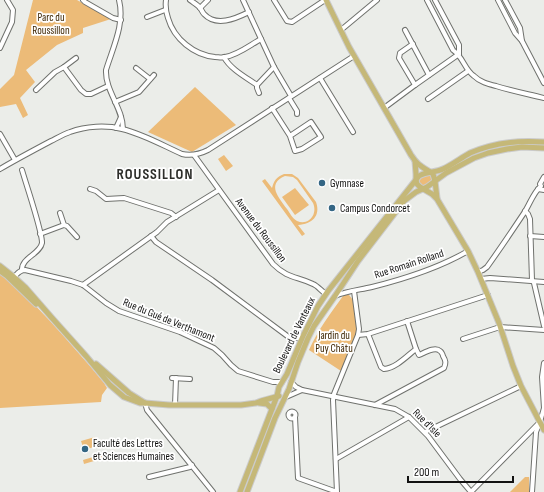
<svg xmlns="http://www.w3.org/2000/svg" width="544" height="492" font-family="'Sofia Sans Condensed',sans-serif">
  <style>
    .green { fill: #ecbb78; fill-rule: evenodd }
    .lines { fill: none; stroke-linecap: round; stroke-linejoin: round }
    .minor-casing { stroke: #70726e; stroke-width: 6 }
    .major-casing { stroke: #cbcbcb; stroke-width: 7 }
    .minor { stroke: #fff; stroke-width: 4 }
    .major { stroke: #c5b878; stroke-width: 5 }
    .poi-dot { fill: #346684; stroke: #fff; stroke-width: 1.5 }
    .labels { text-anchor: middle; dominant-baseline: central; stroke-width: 3.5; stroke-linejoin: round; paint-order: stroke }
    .park-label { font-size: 11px; fill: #3c2400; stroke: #fff }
    .poi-label { font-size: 11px; fill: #121211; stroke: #fff; text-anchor: start }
    .street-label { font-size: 11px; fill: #121211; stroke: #fff }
    .district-label { font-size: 15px; font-weight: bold; letter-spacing: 1px; fill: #2d2e2a; stroke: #fff }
  </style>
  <rect width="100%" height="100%" fill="#ebede9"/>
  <g class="green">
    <path d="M33 0H77L111 19 83 28V33L57 45 26 70 35 82 20 98 28 115 23 118 16 104 0 107V89L14 75Z"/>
    <path d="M195 87 236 125 192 152 148 132Z"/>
    <path d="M224 155 233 166 226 171 218 159Z"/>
    <path d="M284 174H292L298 178 316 202C321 216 312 224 298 225L305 234 302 236 262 181 265 179 272 188C274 181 276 177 284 174ZM285 176 293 177 297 180 313 203C318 214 309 226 297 221 292 218 290 213 287 209 279 198 266 184 285 176Z"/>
    <path d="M429 174 431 176 432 181 424 186H422L419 182V178Z"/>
    <path d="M295 188 309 205 295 215 282 197Z"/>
    <path d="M0 274C19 287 34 304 49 320 68 341 86 361 104 383L107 388 102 395 101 402 0 408Z"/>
    <path d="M345 295H349L353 300 356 324V332L354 339 341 371 309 350C318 330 330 314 343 296Z"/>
    <path d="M95 437 97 446 84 450 81 441Z"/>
    <path d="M103 454 104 458 84 464 83 460Z"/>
    <path d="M525 477H529V492H510Z"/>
  </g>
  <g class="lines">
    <defs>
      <g id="minor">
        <path d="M83 0 85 2 113 18 121 20"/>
        <path d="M119 0C125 24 113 47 106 70 105 91 123 108 123 129"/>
        <path d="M166 0C165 7 166 12 168 18 174 39 194 55 215 57 218 57 222 58 225 57 238 55 250 45 261 39"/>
        <path d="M190 0C194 3 198 5 200 8 202 10 202 12 204 14 216 27 235 19 249 12"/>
        <path d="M243 0 274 67 291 96"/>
        <path d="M274 0 287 21 292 22 325 0"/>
        <path d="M427 0 453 50C464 58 464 69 474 76 480 82 488 84 496 86 512 91 528 94 544 98"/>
        <path d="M435 0 459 45V54"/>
        <path d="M498 0 515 33 522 41 544 83"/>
        <path d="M505 0 520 28 522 41"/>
        <path d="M200 8 208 0"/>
        <path d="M147 17 165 10"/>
        <path d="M341 30 377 0"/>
        <path d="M405 30 429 75"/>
        <path d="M413 44 400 53 399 58 415 85"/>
        <path d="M0 48 12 22 13 10 7 0"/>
        <path d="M224 57C230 69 247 78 257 85L274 67"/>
        <path d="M64 67 76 58"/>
        <path d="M136 68 150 79"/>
        <path d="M320 78 353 132"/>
        <path d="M257 85V88L259 93"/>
        <path d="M36 90 55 72 64 67 81 90 86 94H91L108 86"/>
        <path d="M289 98 297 111V114"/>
        <path d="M428 99 468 71"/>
        <path d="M115 102 139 92 154 75"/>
        <path d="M272 108 290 136 295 151 302 149 321 137 311 122 290 136"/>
        <path d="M384 108 415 85 459 54"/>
        <path d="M116 128 121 117"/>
        <path d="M0 134 15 160"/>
        <path d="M194 155 273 264C288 279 297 276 313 284 318 286 321 291 326 294"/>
        <path d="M0 169C17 159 34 150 51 141 57 138 64 134 70 132 86 126 106 125 122 129 143 134 162 145 182 154 191 156 200 154 208 150L354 56"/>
        <path d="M22 170C28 190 35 210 40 231 41 235 42 239 42 243 40 254 21 258 22 270"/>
        <path d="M90 189 96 191 106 199 124 198 171 213 176 217"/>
        <path d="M538 189 544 190"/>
        <path d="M525 211 528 214 530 219 532 280 534 283 544 326"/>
        <path d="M60 213 64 225 67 226 77 237"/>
        <path d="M40 234 64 225"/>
        <path d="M151 236 156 242 212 280 290 338H297L303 336"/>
        <path d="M530 236 544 237"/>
        <path d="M478 272 483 270 487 267C500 249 512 231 524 213 530 204 533 193 541 186L540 184 544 177"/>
        <path d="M11 276 14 277C18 273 20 270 25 270L71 281 83 285 106 303 119 311 180 332 214 348 222 355 231 365 238 371 273 382H282"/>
        <path d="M481 279 490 278 544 282"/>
        <path d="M83 285 157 232 167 222 219 190"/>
        <path d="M335 296C347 291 359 290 372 287 404 279 439 268 468 251"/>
        <path d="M368 334 381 367 384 369C396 368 407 356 416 349L407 321"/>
        <path d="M358 335 368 334 488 295"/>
        <path d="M463 339 500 327 544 330"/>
        <path d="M172 378 190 379"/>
        <path d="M302 390 395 409 409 417 428 436 460 479 471 492"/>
        <path d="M286 397 302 390 296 387 291 382"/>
        <path d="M145 403 147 410 213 492"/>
        <path d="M175 405 176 378"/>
        <path d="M375 405 444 368C446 363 446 361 443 356 443 355 441 351 440 351 435 346 424 353 419 355L416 349"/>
        <circle cx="292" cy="415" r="3.5"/>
        <path d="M295 417 298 478 337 492 333 400 334 394 358 335 359 329 354 291"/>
        <path d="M425 432 521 386"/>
        <path d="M336 459 409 417"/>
        <path d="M149 477 190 467 192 465"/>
        <path d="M471 492 538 424"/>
        <path d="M532 492 536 432 540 422 544 408 542 377 544 363"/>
      </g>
      <g id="major">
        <path d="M326 0 349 47 364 73 411 155C418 166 423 167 433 174L435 181 437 198"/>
        <path d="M415 161 416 174V180L417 184 420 187 432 194 437 199 468 251 478 272 499 323 513 366 521 386 544 430"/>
        <path d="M0 266 14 277 25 287 52 318 86 356 110 385 124 397 140 403H145L169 405H241L256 403 261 401 279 396"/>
        <path d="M0 271 7 276 36 304"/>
        <path d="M96 364 129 393 145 403"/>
        <path d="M259 403 267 404 272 409"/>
        <path d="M240 492 272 409 277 396 279 387 287 374 303 336 318 306 328 291 419 176C427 171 435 173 443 169 452 165 461 158 470 153 493 143 519 140 544 142"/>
        <path d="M247 492 275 418 289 389 298 362 308 338 314 326 335 296 358 261 404 201 416 192 427 187 446 173 474 158 488 153 507 149 522 147 544 148"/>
      </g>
    </defs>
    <use href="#minor" class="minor-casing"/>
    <use href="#major" class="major-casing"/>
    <use href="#minor" class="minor"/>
    <use href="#major" class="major"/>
  </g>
  <g class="poi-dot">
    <circle cx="322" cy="183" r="4"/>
    <circle cx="332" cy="208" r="4"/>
    <circle cx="85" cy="449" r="4"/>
  </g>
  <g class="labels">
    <g class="park-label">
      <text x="51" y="17">Parc du<tspan x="51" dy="13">Roussillon</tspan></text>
      <text x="334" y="335">Jardin du<tspan x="334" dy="13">Puy Châtu</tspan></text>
    </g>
    <g class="poi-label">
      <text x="330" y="183">Gymnase</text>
      <text x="340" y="208">Campus Condorcet</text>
      <text x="93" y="443">Faculté des Lettres<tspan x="93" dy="13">et Sciences Humaines</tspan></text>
    </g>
    <g class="street-label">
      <text transform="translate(261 230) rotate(53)">Avenue du Roussillon</text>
      <text transform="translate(409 264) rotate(-18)">Rue Romain Rolland</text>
      <text transform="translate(169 320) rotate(22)">Rue du Gué de Verthamont</text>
      <text transform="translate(294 335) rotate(-64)">Boulevard de Vanteaux</text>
      <text transform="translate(427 423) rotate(45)">Rue d'Isle</text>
    </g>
    <g class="district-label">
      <text x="155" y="174">ROUSSILLON</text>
    </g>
  </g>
  <path d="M408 476v6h105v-6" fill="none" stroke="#121211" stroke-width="2"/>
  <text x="414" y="476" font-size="12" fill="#121211" stroke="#ffffff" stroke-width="3" paint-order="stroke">200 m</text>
</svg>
